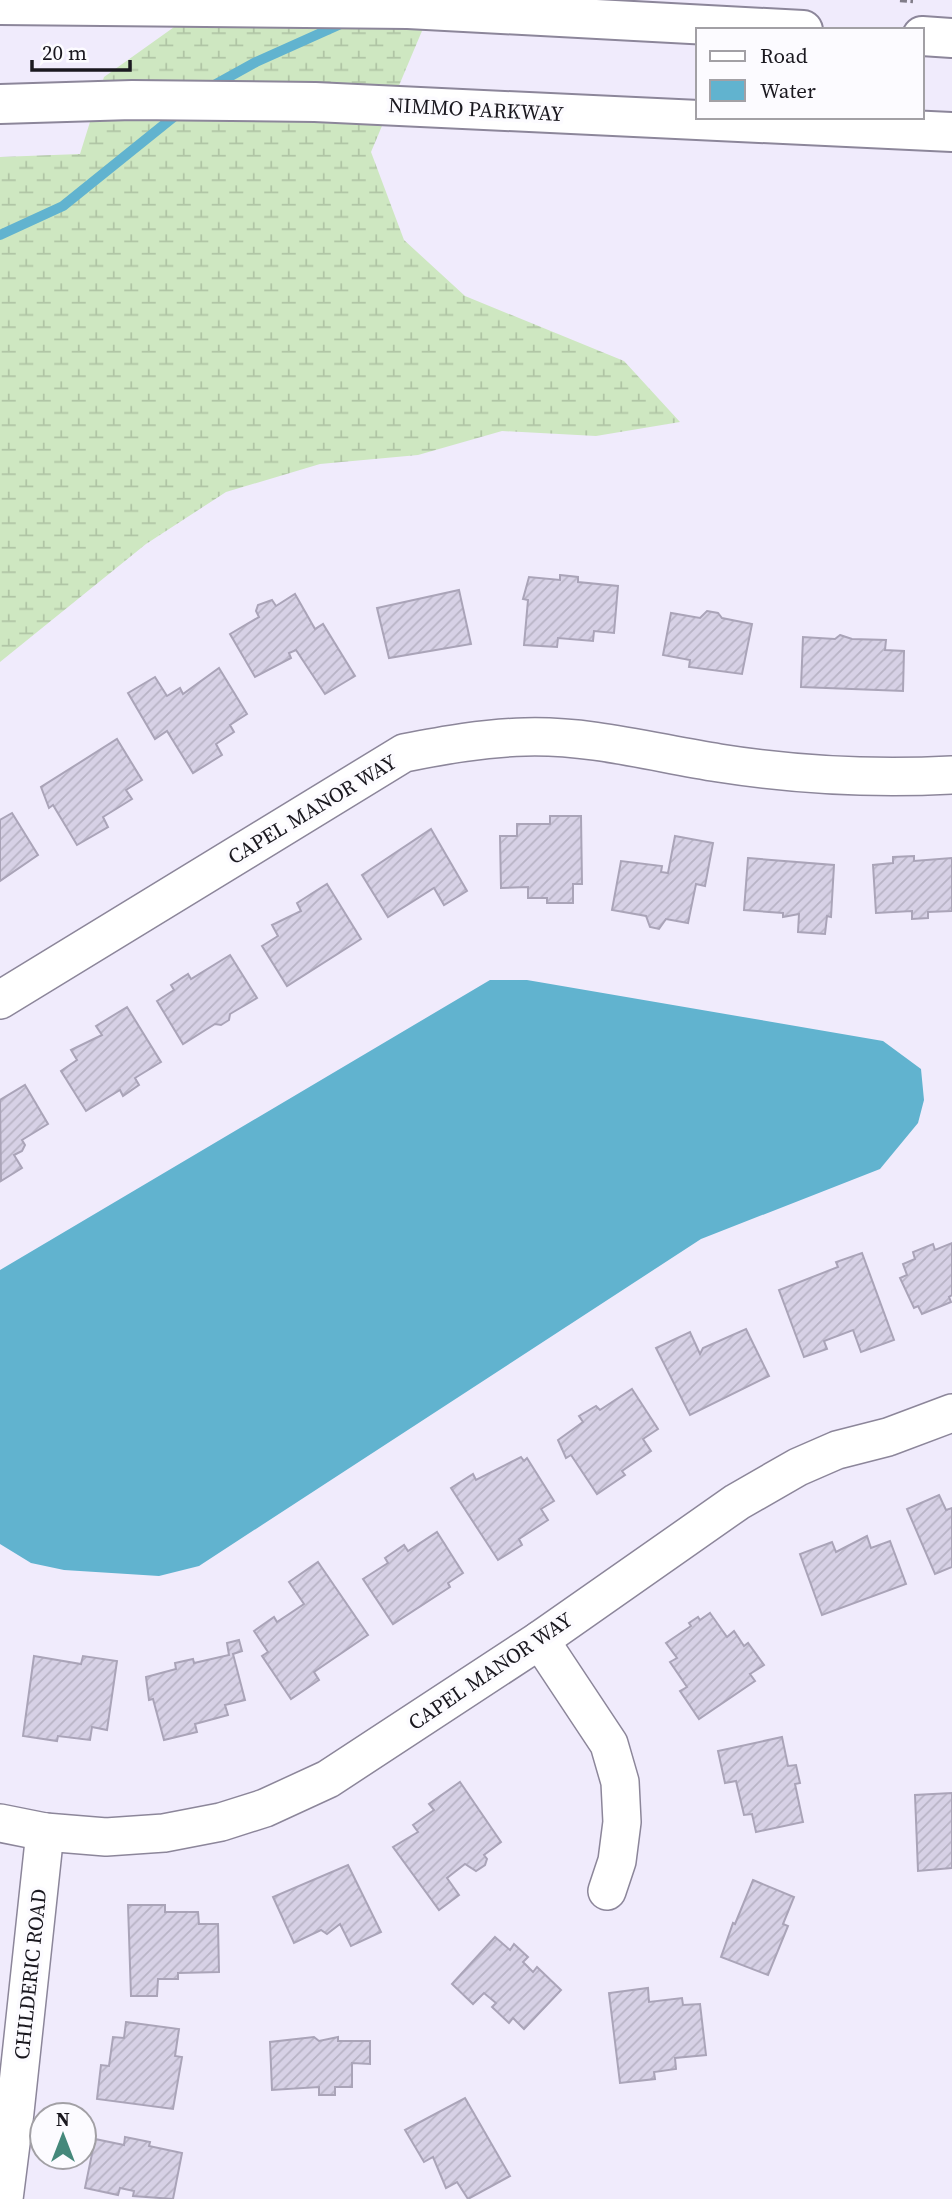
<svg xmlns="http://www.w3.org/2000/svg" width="952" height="2199" font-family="'Source Serif 4',serif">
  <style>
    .wetland { fill: url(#wetland-marsh) }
    .water { fill: #61b3cf }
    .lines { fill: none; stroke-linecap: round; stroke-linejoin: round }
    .stream { stroke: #61b3cf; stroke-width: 10 }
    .building { fill: url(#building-hatch); stroke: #aaa4b8; stroke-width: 2 }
    .street-casing { stroke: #8c869a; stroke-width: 40 }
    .highway-casing { stroke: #8c869a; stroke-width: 42 }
    .path { stroke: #807c88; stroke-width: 4.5; stroke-dasharray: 7 3.5; stroke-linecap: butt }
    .street { stroke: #fff; stroke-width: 37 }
    .highway { stroke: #fff; stroke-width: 38 }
    .labels { text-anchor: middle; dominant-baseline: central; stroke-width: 7; stroke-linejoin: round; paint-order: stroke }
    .street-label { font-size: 21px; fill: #1a181f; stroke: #fcfbff }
  </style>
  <defs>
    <pattern id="wetland-marsh" width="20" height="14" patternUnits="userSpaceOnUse" patternTransform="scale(1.75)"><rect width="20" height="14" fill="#cee7c1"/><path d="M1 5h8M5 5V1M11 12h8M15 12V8" fill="none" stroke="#b0c5a5"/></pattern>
    <pattern id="building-hatch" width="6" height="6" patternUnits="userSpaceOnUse" patternTransform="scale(1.75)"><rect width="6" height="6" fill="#d7d1e6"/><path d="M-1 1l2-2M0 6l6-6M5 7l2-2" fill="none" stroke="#b8b3c5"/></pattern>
  </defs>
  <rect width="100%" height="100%" fill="#f0ebfc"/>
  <path class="wetland" d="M212 0H435L371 152 404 240 465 296 624 361 680 422 596 436 502 431 418 455 320 464 226 492 146 544 0 662V157L80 154 104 77Z"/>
  <path class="water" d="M490 980H527L883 1041 921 1069 924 1100 918 1123 880 1169 701 1239 199 1566 159 1576 64 1570 31 1563 0 1544V1270Z"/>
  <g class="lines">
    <g class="stream">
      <path d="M209 88 256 62 343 23"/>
      <path d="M0 235 63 206 181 111"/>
    </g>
  </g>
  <g class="building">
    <path d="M560 575 578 577V582L618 586 614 633 594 631 593 641 558 638 557 647 524 645 528 600 523 599 529 577 560 580Z"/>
    <path d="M459 590 471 644 389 658 377 608Z"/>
    <path d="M295 594 315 629 323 624 355 676 325 694 296 650 289 653 291 658 255 677 230 634 259 617 256 611 258 605 272 600 276 606Z"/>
    <path d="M707 611 718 613 722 618 752 624 742 674 689 667 690 660 663 655 671 613 700 618Z"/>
    <path d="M840 635 852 639 886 640 885 650 904 651 903 691 801 687 803 637 835 639Z"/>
    <path d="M219 668 247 714 230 725 234 732 216 744 222 755 193 773 167 731 155 739 128 693 155 677 167 696 180 688 183 694Z"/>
    <path d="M117 739 142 780 126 790 132 799 103 817 108 827 77 845 53 805 49 808 41 787Z"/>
    <path d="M12 813 38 855 0 881V820Z"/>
    <path d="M550 816H581L582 884H573V903H547V898H528V887L501 888 500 836H517V824H550Z"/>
    <path d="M431 829 467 891 444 905 434 888 388 917 362 875Z"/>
    <path d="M675 836 713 843 705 886 696 884 688 923 666 919 659 929 650 927 646 916 612 910 621 861 662 866 661 872 668 873Z"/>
    <path d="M914 856V861L952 858V911L928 912V918L912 919V911L876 913 873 865 893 863V857Z"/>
    <path d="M748 858 834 865 831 917 827 916 825 934 798 932 799 914 783 917V913L744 910Z"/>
    <path d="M327 884 361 939 287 986 262 946 278 936 272 925 301 911 297 903Z"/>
    <path d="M230 955 257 998 230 1014 229 1020 221 1025 215 1024 183 1044 157 1001 174 990 171 985 188 974 191 979Z"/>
    <path d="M127 1007 161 1062 135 1078 139 1085 123 1096 120 1090 86 1111 61 1071 77 1060 71 1050 102 1035 96 1026Z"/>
    <path d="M25 1085 48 1124 22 1140 25 1145 22 1151 14 1155 22 1168 1 1181 0 1100Z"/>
    <path d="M952 1243V1295L949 1297 951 1302 922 1314 918 1306 914 1308 900 1278 907 1275 903 1264 915 1259 913 1252 933 1244 935 1250Z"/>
    <path d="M862 1253 894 1340 861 1352 853 1330 824 1341 827 1349 804 1357 779 1290 838 1267 836 1262Z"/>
    <path d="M746 1329 769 1376 690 1415 656 1348 690 1332 700 1354 703 1348Z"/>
    <path d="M632 1389 658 1429 643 1439 651 1451 622 1471 625 1475 597 1494 571 1455 566 1458 558 1440 583 1422 579 1416 596 1406 600 1410Z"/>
    <path d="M521 1457 524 1461 527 1458 554 1501 541 1509 548 1520 519 1539 522 1545 498 1560 451 1488 473 1474 476 1480Z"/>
    <path d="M939 1495 946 1510 952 1508V1567L935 1574 907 1509Z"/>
    <path d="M437 1532 463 1573 448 1583 450 1587 393 1624 363 1579 388 1563 385 1558 404 1545 408 1551Z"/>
    <path d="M867 1536 871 1548 890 1541 906 1584 822 1615 800 1554 832 1542 836 1552Z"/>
    <path d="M318 1562 368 1635 314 1672 319 1680 291 1699 262 1656 268 1652 254 1631 274 1617 277 1622 304 1604 289 1582Z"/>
    <path d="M710 1613 727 1637 734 1631 744 1646 748 1643 764 1665 750 1674 755 1681 699 1719 680 1691 687 1687 670 1662 677 1658 666 1643 691 1626 689 1623 698 1617 700 1620Z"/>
    <path d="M239 1640 242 1651 233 1654 245 1700 225 1705 228 1715 195 1724 197 1732 164 1740 153 1699 149 1700 146 1677 176 1669 175 1663 193 1659 194 1663 229 1655 227 1643Z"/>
    <path d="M34 1656 81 1664 83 1656 117 1661 107 1730 92 1727 90 1740 58 1736 57 1741 23 1736Z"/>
    <path d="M782 1737 788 1766 796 1765 800 1783 795 1784 803 1822 756 1832 752 1814 744 1815 736 1781 725 1783 718 1751Z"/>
    <path d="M460 1782 501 1842 484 1855 487 1859 485 1865 476 1871 465 1864 447 1878 459 1895 439 1910 393 1847 418 1832 413 1825 434 1810 429 1804Z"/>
    <path d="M952 1793V1868L918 1871 915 1795Z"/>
    <path d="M348 1865 381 1932 351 1946 340 1924 327 1934 321 1930 294 1943 273 1897Z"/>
    <path d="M753 1880 794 1897 783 1924 788 1926 768 1975 721 1957 733 1923 735 1924Z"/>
    <path d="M128 1905H165V1912H198L199 1924H218L219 1972 178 1973V1979H158L157 1996H131Z"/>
    <path d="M495 1937 510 1950 514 1944 528 1957 523 1962 533 1972 537 1967 561 1990 524 2029 513 2018 509 2023 492 2007 496 2003 484 1993 473 2004 452 1984Z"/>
    <path d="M648 1988 649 2002 682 1998 683 2005 700 2004 706 2055 675 2058 676 2069 654 2072 655 2079 620 2083 609 1993Z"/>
    <path d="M126 2022 179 2029 175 2056 182 2057 173 2109 97 2099 101 2065 109 2066 113 2037 124 2038Z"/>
    <path d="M314 2037 319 2041 338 2037V2041H370V2064L352 2063V2087H335V2095H319V2087L272 2090 270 2042Z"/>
    <path d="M465 2098 510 2176 468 2199 457 2182 446 2188 433 2157 424 2162 405 2130Z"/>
    <path d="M125 2137 150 2142 149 2146 182 2153 173 2199 133 2196 134 2191 120 2188 118 2195 85 2188 95 2139 124 2145Z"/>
  </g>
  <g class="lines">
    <defs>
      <g id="street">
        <path d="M0 1000 404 753C445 745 484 738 525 737 591 735 655 753 719 763 795 775 875 779 952 775"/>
        <path d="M540 1640 609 1744 620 1782 622 1822 617 1861 607 1891"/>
        <path d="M0 1823 45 1832 106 1837 164 1833 221 1822 265 1808 328 1779 540 1640 737 1502 798 1467 837 1450 888 1437 952 1413"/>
        <path d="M4 2199 15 2112 45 1832"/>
      </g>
      <g id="highway">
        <path d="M0 5 408 9 803 30"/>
        <path d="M922 36 952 38"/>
        <path d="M0 104 132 100 315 102 952 132"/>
      </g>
    </defs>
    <use href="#street" class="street-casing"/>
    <use href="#highway" class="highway-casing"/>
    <path class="path" d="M900 0 913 1"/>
    <use href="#street" class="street"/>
    <use href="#highway" class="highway"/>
  </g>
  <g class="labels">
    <g class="street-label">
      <text transform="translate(476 109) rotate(3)">NIMMO PARKWAY</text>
      <text transform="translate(312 809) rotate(-31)">CAPEL MANOR WAY</text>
      <text transform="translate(490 1671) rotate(-34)">CAPEL MANOR WAY</text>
      <text transform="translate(30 1974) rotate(-84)">CHILDERIC ROAD</text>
    </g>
  </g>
  <rect x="696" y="28" width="228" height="91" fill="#fcfbff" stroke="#a2a0a5" stroke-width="2"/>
  <rect x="710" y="51" width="35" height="10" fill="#ffffff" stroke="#a2a0a5" stroke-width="2"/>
  <text x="760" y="63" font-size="21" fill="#1a181f">Road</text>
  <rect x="710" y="80" width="35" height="21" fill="#61b3cf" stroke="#a2a0a5" stroke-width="2"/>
  <text x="760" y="98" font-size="21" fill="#1a181f">Water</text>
  <g transform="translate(63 2136)"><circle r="33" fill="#fcfbff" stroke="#a2a0a5" stroke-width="2"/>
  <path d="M0-5L12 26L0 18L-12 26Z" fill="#45887b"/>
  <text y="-10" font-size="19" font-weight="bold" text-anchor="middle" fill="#1a181f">N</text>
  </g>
  <path d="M32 60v10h98v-10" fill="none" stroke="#1a181f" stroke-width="3.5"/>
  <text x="42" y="60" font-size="21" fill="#1a181f" stroke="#fcfbff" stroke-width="5" paint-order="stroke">20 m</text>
</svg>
